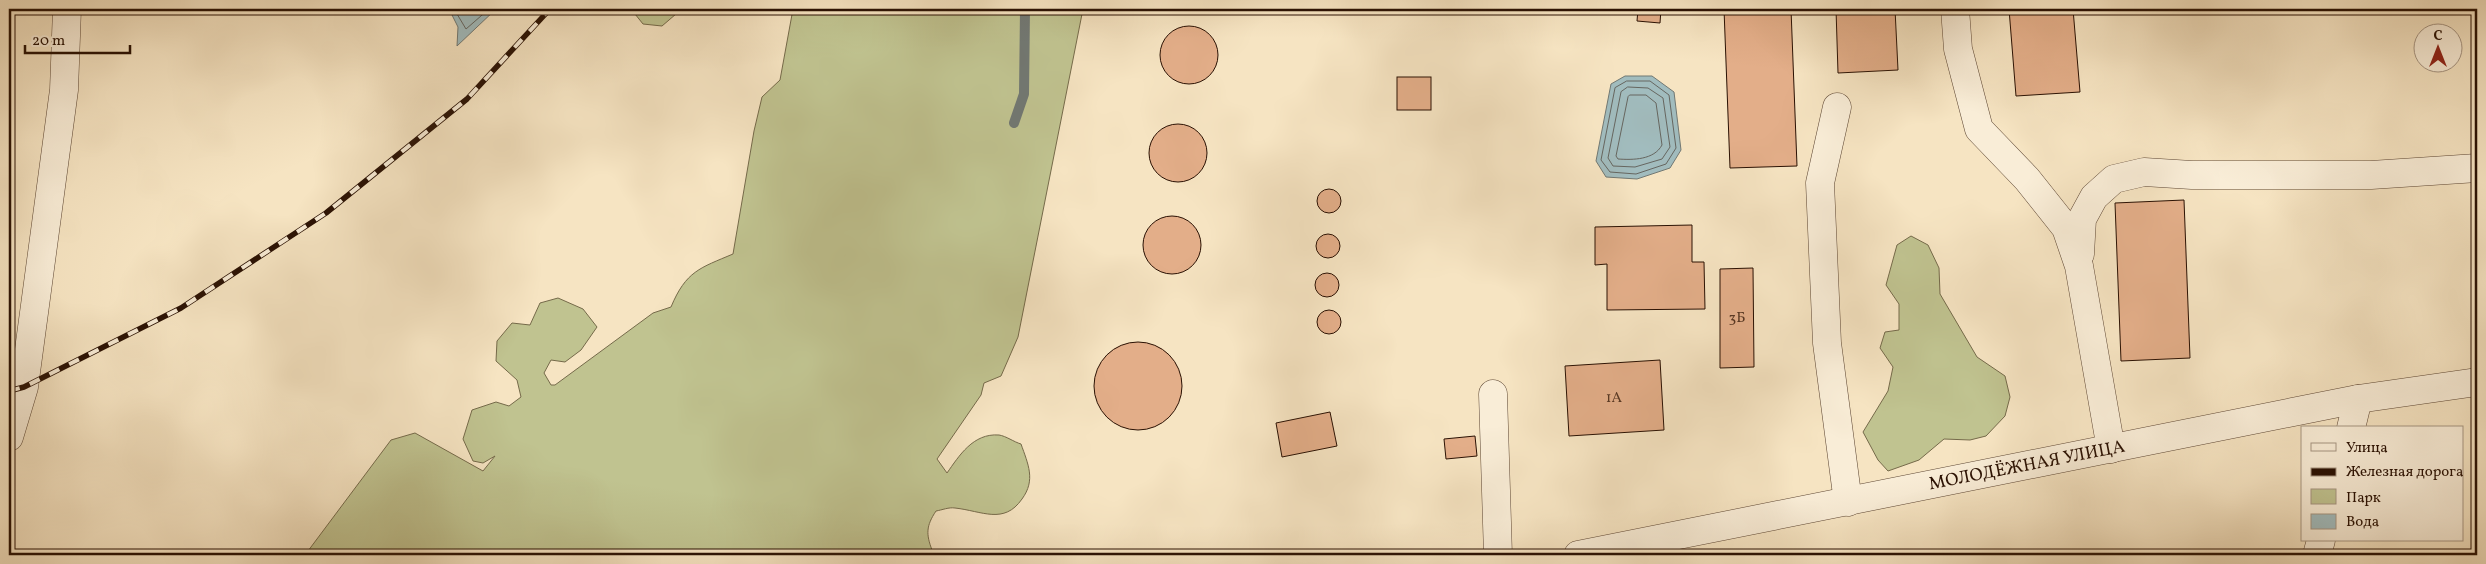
<svg xmlns="http://www.w3.org/2000/svg" width="2486" height="564" font-family="Vollkorn,serif">
  <style>
    .green { fill: #c0c390; stroke: #756a4a }
    .water { fill: #a1bcbe; stroke: #717873 }
    .lines { fill: none; stroke-linecap: round; stroke-linejoin: round }
    .shore { stroke: #666660; stroke-width: 1 }
    .stream { stroke: #717873; stroke-width: 10 }
    .building { fill: #e3ae89; stroke: #2a1103 }
    .minor-casing { stroke: #5d4633; stroke-width: 29 }
    .minor { stroke: #f9edd7; stroke-width: 28 }
    .rail-casing { stroke: #2a1103; stroke-width: 5.5 }
    .rail { stroke: #f9edd7; stroke-width: 4; stroke-dasharray: 11; stroke-linecap: butt }
    .labels { text-anchor: middle; dominant-baseline: central; stroke-width: 4.5; stroke-linejoin: round; paint-order: stroke }
    .number-label { font-size: 15px; fill: #583824 }
    .street-label { font-size: 18px; fill: #2a1103; stroke: #f9edd7 }
  </style>
  <rect width="100%" height="100%" fill="#f6e4c2"/>
  <filter id="stains"><feTurbulence type="fractalNoise" baseFrequency=".004" numOctaves="4"/><feColorMatrix values="0 0 0 0 .2 0 0 0 0 .09 0 0 0 0 .02 0 0 0 .5 -.17"/></filter>
  <radialGradient id="worn" r=".72"><stop offset=".6" stop-color="#630" stop-opacity="0"/><stop offset="1" stop-color="#630" stop-opacity=".3"/></radialGradient>
  <g class="green">
    <path d="M631 9H677L676 14 662 26 643 24Z"/>
    <path d="M793 9H1083L1018 337 1001 376 984 383 981 395 937 459 947 473C959 456 973 433 999 435 1006 436 1014 442 1021 444 1028 464 1036 480 1022 499 1004 525 982 511 955 508 949 507 942 510 936 511 926 526 926 534 932 550L941 555H305L391 440 415 433 483 471 495 456 483 463 473 461 463 439 472 410 496 402 509 406 521 397 517 380 496 361 497 341 512 323 530 325 540 303 558 298 583 309 597 327 581 350 565 362 551 360 544 373 551 385H555L653 313 671 307C686 271 700 268 733 254L754 131 762 97 780 80Z"/>
    <path d="M1911 236 1928 245 1939 268 1940 294 1977 357 2005 376 2010 397 2005 416 1986 436 1970 440 1944 439 1919 460 1888 471 1878 460 1863 432 1888 391 1893 367 1880 348 1885 332 1899 330V304L1886 285 1897 245Z"/>
  </g>
  <g class="water">
    <path d="M449 9H496L457 46 458 27Z"/>
    <path d="M1625 76H1652L1674 92 1681 150 1670 168 1637 179 1606 177 1596 161 1611 84Z"/>
  </g>
  <g class="lines">
    <g class="shore">
      <path d="M454 9 466 29 489 9"/>
      <path d="M1627 81H1650L1669 95 1676 148 1666 164 1636 174 1610 172 1601 160 1615 88Z"/>
      <path d="M1628 87 1648 88 1663 98 1670 147 1662 159 1635 167 1613 166 1608 158 1621 92Z"/>
      <path d="M1630 95H1646L1656 103 1662 145C1654 160 1633 160 1618 159L1616 156 1628 97Z"/>
    </g>
    <path class="stream" d="M1014 123 1024 94 1025 9"/>
  </g>
  <g class="building">
    <path d="M1638 9H1661L1660 23 1637 21Z"/>
    <path d="M1724 9H1791L1797 166 1730 168Z"/>
    <path d="M1836 9H1895L1898 70 1838 73Z"/>
    <path d="M2009 9H2073L2080 92 2016 96Z"/>
    <path d="M2354 9H2464L2354 14Z"/>
    <circle cx="1189" cy="55" r="29"/>
    <rect x="1397" y="77" width="34" height="33"/>
    <circle cx="1178" cy="153" r="29"/>
    <circle cx="1329" cy="201" r="12"/>
    <path d="M2184 200 2190 358 2121 361 2115 203Z"/>
    <circle cx="1172" cy="245" r="29"/>
    <path d="M1692 225V262H1704L1705 309 1607 310V264L1595 265V227Z"/>
    <circle cx="1328" cy="246" r="12"/>
    <path d="M1753 268 1754 367 1720 368V269Z"/>
    <circle cx="1327" cy="285" r="12"/>
    <circle cx="1329" cy="322" r="12"/>
    <circle cx="1138" cy="386" r="44"/>
    <path d="M1660 360 1664 430 1569 436 1565 366Z"/>
    <path d="M1330 412 1337 446 1282 457 1276 423Z"/>
    <path d="M1475 436 1477 456 1446 459 1444 439Z"/>
  </g>
  <g class="lines">
    <defs>
      <g id="minor">
        <path d="M1955 9 1958 49 1979 129 2027 179 2066 228 2079 266 2111 449"/>
        <path d="M1837 107 1820 183 1827 343 1848 502"/>
        <path d="M2080 254 2082 219 2094 197 2114 179 2144 172 2192 175H2371L2477 168"/>
        <path d="M1493 394 1498 555"/>
        <path d="M2351 428 2358 399"/>
        <path d="M9 437 24 387 64 90 67 9"/>
        <path d="M1578 555 2358 399 2477 382"/>
        <path d="M2317 555 2321 540"/>
      </g>
    </defs>
    <use href="#minor" class="minor-casing"/>
    <use href="#minor" class="minor"/>
    <defs>
      <path id="rail" d="M9 391 24 387 181 308 326 213 467 99 550 9"/>
    </defs>
    <use href="#rail" class="rail-casing"/>
    <use href="#rail" class="rail"/>
  </g>
  <g class="labels">
    <g class="number-label">
      <text x="1737" y="318">3Б</text>
      <text x="1614" y="398">1А</text>
    </g>
    <g class="street-label">
      <text transform="translate(2027 466) rotate(-11)">МОЛОДЁЖНАЯ УЛИЦА</text>
    </g>
  </g>
  <rect width="2486" height="564" fill="none" stroke="#f6e4c2" stroke-width="30"/>
  <rect x="10" y="10" width="2466" height="544" fill="none" stroke="#2a1103" stroke-width="2.5"/>
  <rect x="15" y="15" width="2456" height="534" fill="none" stroke="#2a1103"/>
  <rect x="2301" y="426" width="162" height="115" fill="#f9edd7" stroke="#a69582"/>
  <rect x="2311" y="443" width="25" height="8" fill="#f9edd7" stroke="#a69582"/>
  <text x="2346" y="452" font-size="15" fill="#2a1103">Улица</text>
  <rect x="2311" y="468" width="25" height="8" fill="#2a1103" stroke="#a69582"/>
  <text x="2346" y="476" font-size="15" fill="#2a1103">Железная дорога</text>
  <rect x="2311" y="489" width="25" height="15" fill="#c0c390" stroke="#a69582"/>
  <text x="2346" y="502" font-size="15" fill="#2a1103">Парк</text>
  <rect x="2311" y="514" width="25" height="15" fill="#a1bcbe" stroke="#a69582"/>
  <text x="2346" y="526" font-size="15" fill="#2a1103">Вода</text>
  <g transform="translate(2438 48)"><circle r="24" fill="#f9edd7" stroke="#a69582"/>
  <path d="M0-4L9 19L0 12L-9 19Z" fill="#8f2418"/>
  <text y="-8" font-size="14" font-weight="bold" text-anchor="middle" fill="#2a1103">С</text>
  </g>
  <path d="M25 45v8h105v-8" fill="none" stroke="#2a1103" stroke-width="2.5"/>
  <text x="32" y="45" font-size="15" fill="#2a1103" stroke="#f9edd7" stroke-width="4" paint-order="stroke">20 m</text>
  <rect width="100%" height="100%" filter="url(#stains)"/>
  <rect width="100%" height="100%" fill="url(#worn)"/>
</svg>
